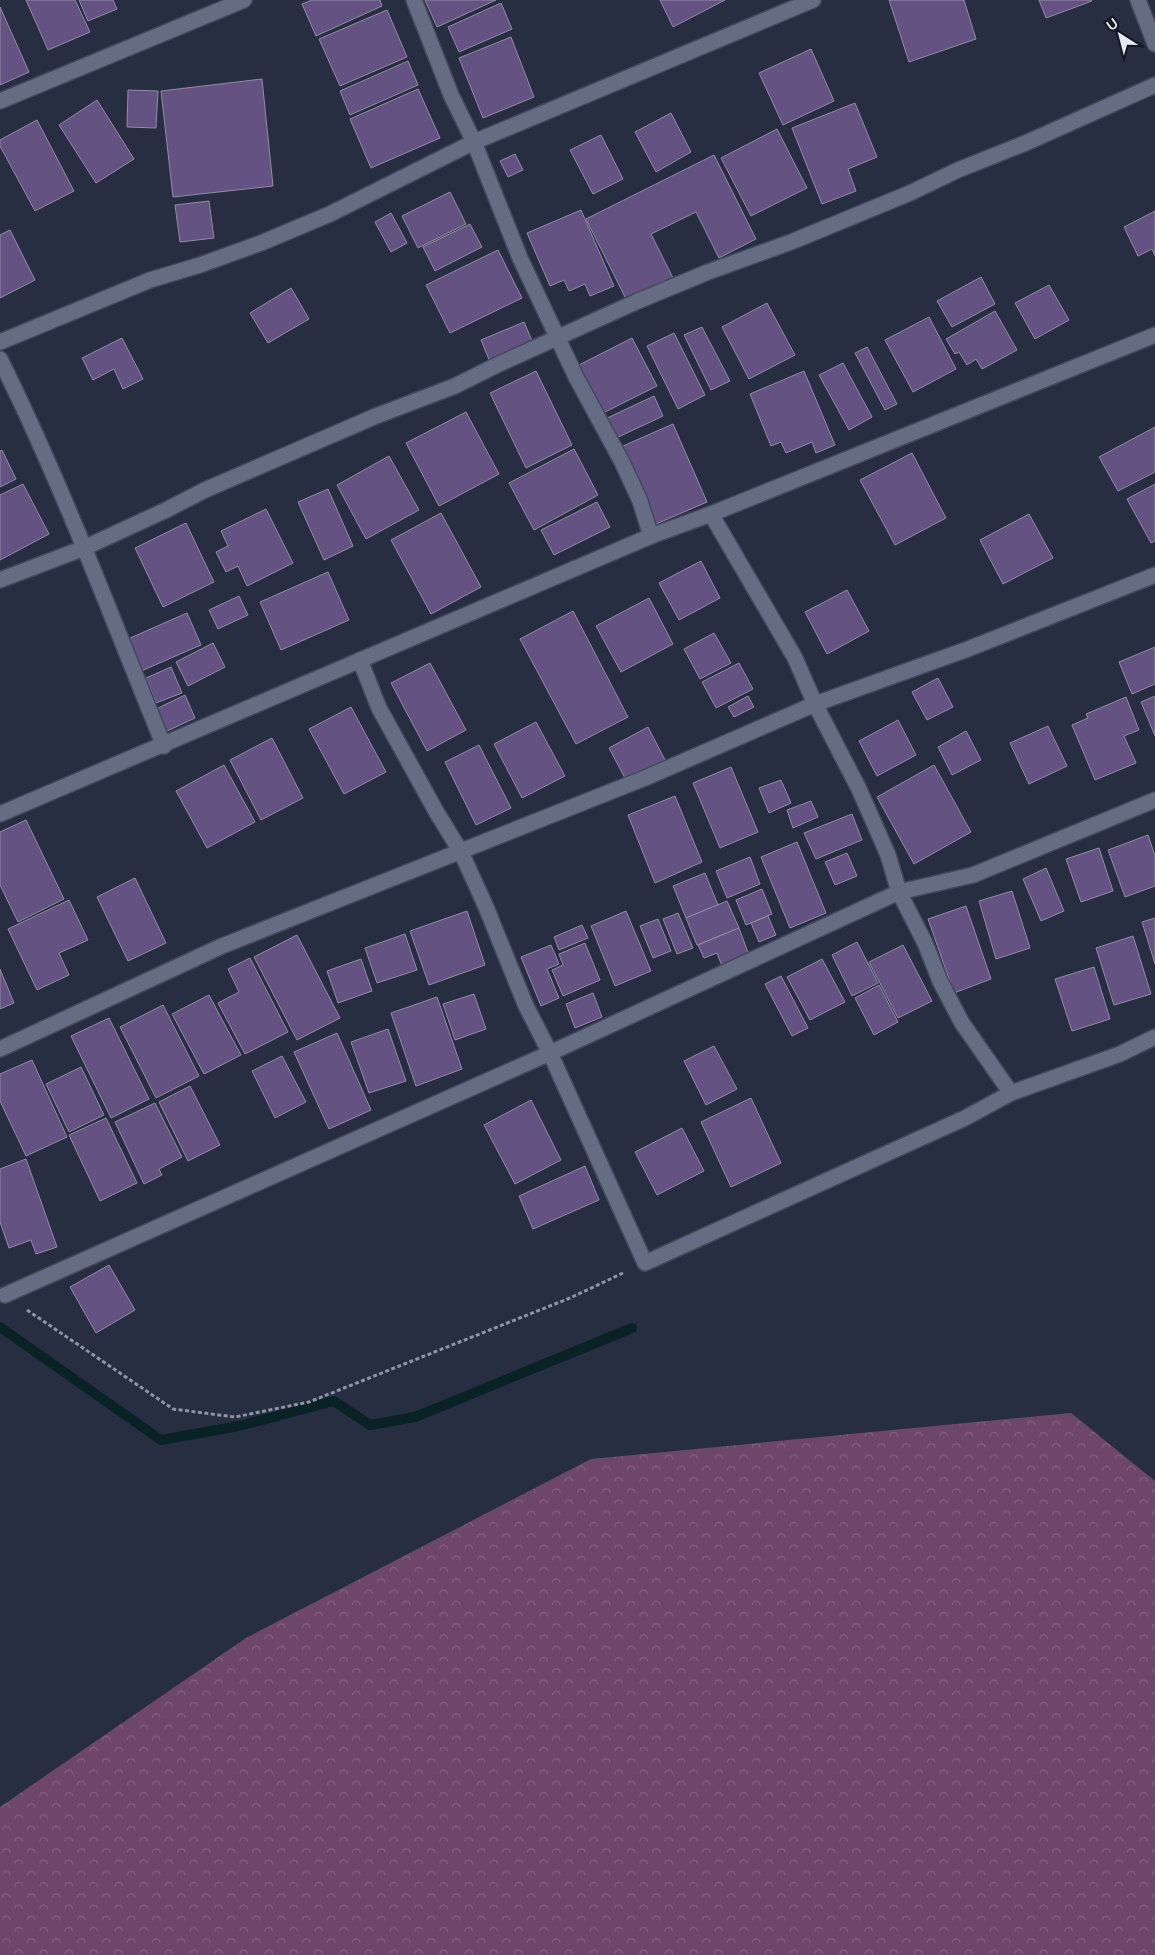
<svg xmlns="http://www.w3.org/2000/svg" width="1155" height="1955" font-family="Lato,sans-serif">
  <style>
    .forest { fill: url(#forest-crowns) }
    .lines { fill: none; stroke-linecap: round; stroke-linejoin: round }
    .stream { stroke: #092225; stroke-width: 10 }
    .building { fill: #635282; stroke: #938ca4 }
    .minor-casing { stroke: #434959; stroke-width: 18 }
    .path { stroke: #8e94a4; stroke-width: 3; stroke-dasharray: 4 2.5; stroke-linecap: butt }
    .minor { stroke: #646d83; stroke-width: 15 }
  </style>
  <defs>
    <pattern id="forest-crowns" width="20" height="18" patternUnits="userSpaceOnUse" patternTransform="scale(1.25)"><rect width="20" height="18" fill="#6f466b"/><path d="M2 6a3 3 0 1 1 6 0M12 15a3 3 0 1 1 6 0" fill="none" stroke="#836181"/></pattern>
  </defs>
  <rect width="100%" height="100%" fill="#272e42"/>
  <path class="forest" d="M1071 1413 1155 1481V1955H0V1807L246 1638 591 1459Z"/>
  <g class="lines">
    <path class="stream" d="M0 1327 161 1440 239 1426 334 1401 370 1425 415 1417 632 1328"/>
  </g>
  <g class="building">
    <path d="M26 0H75L90 32 48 50Z"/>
    <path d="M79 0H113L117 9 88 21Z"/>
    <path d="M312 0H380L382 6 316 36 302 4Z"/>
    <path d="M425 0H496L437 27Z"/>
    <path d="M660 0H725L673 27Z"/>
    <path d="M889 0H964L976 39 909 62Z"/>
    <path d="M1039 0H1091L1092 1 1046 18Z"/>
    <path d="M501 3 512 29 459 52 448 27Z"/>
    <path d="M0 7 29 72 0 85Z"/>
    <path d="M387 10 407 57 340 86 319 39Z"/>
    <path d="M511 37 534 97 483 118 459 58Z"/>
    <path d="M811 49 834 101 783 125 759 73Z"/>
    <path d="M408 61 418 85 350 115 340 91Z"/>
    <path d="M262 79 273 186 173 197 161 91Z"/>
    <path d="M418 89 440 138 371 168 350 119Z"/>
    <path d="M128 90 158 91 156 128 127 127Z"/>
    <path d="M97 100 134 159 96 183 59 125Z"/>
    <path d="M855 103 877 157 848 169 856 191 822 204 792 128Z"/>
    <path d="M671 113 691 152 656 172 635 132Z"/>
    <path d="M37 120 74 191 35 211 0 146V140Z"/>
    <path d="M777 129 807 188 751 216 721 158Z"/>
    <path d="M601 135 623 179 593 194 570 150Z"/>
    <path d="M515 154 523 170 508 177 500 161Z"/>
    <path d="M714 155 756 239 719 258 696 212 651 234 673 278 627 301 586 219Z"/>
    <path d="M450 192 466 224 418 248 402 216Z"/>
    <path d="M209 201 214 238 180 242 175 205Z"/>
    <path d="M581 210 614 286 590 296 585 284 569 291 564 280 550 286 527 233Z"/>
    <path d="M1155 211V256L1152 249 1138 256 1124 227Z"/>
    <path d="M391 213 407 243 391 252 375 222Z"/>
    <path d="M470 224 482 247 435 271 423 247Z"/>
    <path d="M10 230 35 280 0 298V235Z"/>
    <path d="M498 250 522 298 450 333 426 285Z"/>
    <path d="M981 277 995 304 952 327 937 301Z"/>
    <path d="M1049 285 1069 320 1035 339 1015 303Z"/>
    <path d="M291 288 309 319 268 343 250 313Z"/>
    <path d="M767 303 795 355 749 379 722 327Z"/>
    <path d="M995 311 1017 350 982 369 976 359 967 365 959 352 955 354 946 339Z"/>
    <path d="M929 317 956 369 913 392 885 340Z"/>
    <path d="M524 322 533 343 490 362 481 340Z"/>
    <path d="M702 327 730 381 711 390 684 335Z"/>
    <path d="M674 333 705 395 678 409 647 346Z"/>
    <path d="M122 338 143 379 123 389 114 369 93 380 82 358Z"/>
    <path d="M632 338 657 386 601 414 577 366Z"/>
    <path d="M867 347 897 404 885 410 855 353Z"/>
    <path d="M843 363 872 417 849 430 819 375Z"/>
    <path d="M536 371 572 445 526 468 490 393Z"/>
    <path d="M804 371 835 445 816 453 812 442 786 453 781 442 771 446 750 394Z"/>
    <path d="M654 396 663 416 612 440 603 420Z"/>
    <path d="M466 412 499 474 439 506 406 443Z"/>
    <path d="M673 424 707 502 656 524 623 446Z"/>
    <path d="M1155 427V472L1118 491 1099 457Z"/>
    <path d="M574 449 598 495 534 530 509 483Z"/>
    <path d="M2 450 16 479 0 487V451Z"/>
    <path d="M912 453 946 518 895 545 860 480Z"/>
    <path d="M389 456 419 510 366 539 337 485Z"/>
    <path d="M23 484 49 534 0 560V495Z"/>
    <path d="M1155 484V541L1151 543 1127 499Z"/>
    <path d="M328 489 353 546 324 560 298 502Z"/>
    <path d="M597 502 610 527 554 555 541 530Z"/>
    <path d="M266 509 293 563 247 586 238 566 226 572 216 552 228 546 221 531Z"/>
    <path d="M441 513 481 587 431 614 391 540Z"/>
    <path d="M1029 514 1053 558 1003 584 980 540Z"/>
    <path d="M186 523 214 582 163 607 135 548Z"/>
    <path d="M701 561 720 598 679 620 659 583Z"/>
    <path d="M328 572 349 620 281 650 260 602Z"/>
    <path d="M847 590 869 631 827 654 805 612Z"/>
    <path d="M239 596 248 615 218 629 209 610Z"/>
    <path d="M649 598 673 644 621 672 596 626Z"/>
    <path d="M573 611 628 717 576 744 520 639Z"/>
    <path d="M187 613 201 645 141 671 128 639Z"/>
    <path d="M714 633 731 663 700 679 684 649Z"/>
    <path d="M213 643 225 667 188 686 176 662Z"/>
    <path d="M1155 647V684L1132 694 1119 662Z"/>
    <path d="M430 663 466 730 427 751 391 683Z"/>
    <path d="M739 663 753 689 716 708 702 682Z"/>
    <path d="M171 667 182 693 156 703 146 678Z"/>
    <path d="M938 678 953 707 927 720 912 692Z"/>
    <path d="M185 695 195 718 165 732 154 710Z"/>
    <path d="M748 696 754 707 734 717 728 707Z"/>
    <path d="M1155 696V736L1141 702Z"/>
    <path d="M1126 697 1139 730 1124 736 1136 763 1095 780 1072 725 1088 718 1086 714Z"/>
    <path d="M351 707 386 772 344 794 309 729Z"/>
    <path d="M898 720 916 755 877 776 859 741Z"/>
    <path d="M536 722 565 776 522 798 494 744Z"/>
    <path d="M1048 726 1067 766 1029 784 1010 743Z"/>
    <path d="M648 727 665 760 626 780 609 748Z"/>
    <path d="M966 731 981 760 952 775 938 747Z"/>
    <path d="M272 738 303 798 261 820 230 760Z"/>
    <path d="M479 745 511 808 476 825 445 762Z"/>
    <path d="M224 765 255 822 207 848 176 791Z"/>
    <path d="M934 765 971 832 914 864 877 797Z"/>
    <path d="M731 767 758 832 720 848 693 783Z"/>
    <path d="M781 780 791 803 769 813 759 788Z"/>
    <path d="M675 796 702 862 655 883 628 815Z"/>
    <path d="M811 801 818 817 793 828 787 810Z"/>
    <path d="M852 814 862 840 816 859 804 833Z"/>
    <path d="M26 820 64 899 18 922 0 885V832Z"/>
    <path d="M1148 835 1155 856V886L1125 897 1108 850Z"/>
    <path d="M797 842 826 913 790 928 761 857Z"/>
    <path d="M1099 848 1113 891 1081 902 1066 859Z"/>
    <path d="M847 853 857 876 835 885 825 862Z"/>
    <path d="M750 857 760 884 727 898 716 871Z"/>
    <path d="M1046 868 1064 911 1041 921 1023 879Z"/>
    <path d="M705 873 718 905 686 918 673 886Z"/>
    <path d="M135 878 166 943 128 961 97 897Z"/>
    <path d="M762 889 772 914 746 925 736 900Z"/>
    <path d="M1012 891 1030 948 996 959 979 901Z"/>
    <path d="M69 900 88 940 59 953 69 975 37 990 8 929Z"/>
    <path d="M727 901 739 928 697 945 686 918Z"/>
    <path d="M966 906 991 979 954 993 928 919Z"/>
    <path d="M467 911 485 965 429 985 410 931Z"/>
    <path d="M626 911 651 971 615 986 591 926Z"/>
    <path d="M678 913 693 948 677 954 663 919Z"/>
    <path d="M768 916 776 935 759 942 751 923Z"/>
    <path d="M1155 918V964L1142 922Z"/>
    <path d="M658 919 671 951 653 958 640 926Z"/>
    <path d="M582 925 588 938 559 950 554 937Z"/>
    <path d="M739 928 749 955 722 966 717 953 704 958 698 945Z"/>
    <path d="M405 934 417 970 377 983 365 948Z"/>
    <path d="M297 935 340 1018 297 1040 254 957Z"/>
    <path d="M1133 936 1151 994 1114 1005 1096 948Z"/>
    <path d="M857 942 878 983 852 996 832 955Z"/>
    <path d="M585 943 600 980 563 996 552 970 563 965 559 954Z"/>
    <path d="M551 945 559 964 547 969 559 998 541 1006 521 957Z"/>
    <path d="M903 945 932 1001 898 1018 869 962Z"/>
    <path d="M250 958 288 1032 245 1054 218 1003 239 992 228 969Z"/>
    <path d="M361 959 372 991 338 1003 327 971Z"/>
    <path d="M822 959 845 1002 810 1020 787 977Z"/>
    <path d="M1094 967 1110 1019 1072 1031 1055 979Z"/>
    <path d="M0 969 14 1003 0 1009Z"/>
    <path d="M781 976 808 1028 792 1036 765 984Z"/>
    <path d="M879 985 898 1022 874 1035 855 998Z"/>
    <path d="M593 993 602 1017 575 1028 566 1004Z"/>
    <path d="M474 994 486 1029 455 1040 443 1004Z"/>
    <path d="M209 995 241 1055 204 1074 172 1014Z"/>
    <path d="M437 997 462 1069 416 1086 391 1013Z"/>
    <path d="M163 1005 199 1076 156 1098 120 1027Z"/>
    <path d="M109 1018 149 1099 111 1118 71 1036Z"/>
    <path d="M388 1029 406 1081 369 1093 351 1042Z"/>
    <path d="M337 1033 371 1110 329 1129 294 1052Z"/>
    <path d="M714 1046 737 1089 706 1105 684 1061Z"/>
    <path d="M282 1056 306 1102 275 1118 252 1071Z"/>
    <path d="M32 1060 67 1137 26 1156 0 1101V1074Z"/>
    <path d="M81 1067 104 1115 69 1132 46 1084Z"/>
    <path d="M190 1086 220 1145 188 1161 159 1102Z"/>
    <path d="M751 1098 781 1163 731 1187 701 1122Z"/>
    <path d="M531 1100 561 1160 515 1184 484 1125Z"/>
    <path d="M155 1103 182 1157 159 1169 162 1175 144 1184 115 1122Z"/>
    <path d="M106 1118 137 1183 100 1201 69 1135Z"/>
    <path d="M682 1128 704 1171 657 1195 635 1152Z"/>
    <path d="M26 1159 57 1247 36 1254 31 1240 9 1248 0 1222V1169Z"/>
    <path d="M585 1166 599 1200 533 1229 519 1196Z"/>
    <path d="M109 1265 135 1310 96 1333 70 1287Z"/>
  </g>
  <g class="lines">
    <defs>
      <g id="minor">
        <path d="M414 0 451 95 474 142 520 258 576 377 622 462 640 501 651 536"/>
        <path d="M1138 0 1155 44"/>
        <path d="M0 101 244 0"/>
        <path d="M0 342 150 280 200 265 261 243 330 214 474 142 813 0"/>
        <path d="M0 359C62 484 111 616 164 746"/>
        <path d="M0 580 84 548 166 510 205 490 376 416 455 386 499 364 638 301 708 272 791 242 910 193 958 170 1028 142 1155 85"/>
        <path d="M360 660 379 708 437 813 461 852 486 907 526 1006 550 1053 645 1263 965 1118 1011 1093 962 1023 940 981 925 943 899 892 888 855 859 789 815 704 795 658 711 514"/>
        <path d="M0 814 651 536 711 514 1155 335"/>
        <path d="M0 1049 222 946 645 778 815 704 968 649 1155 575"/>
        <path d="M1011 1093 1120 1054 1155 1037"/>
        <path d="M5 1295 550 1053 899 892 973 875 1155 800"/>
      </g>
    </defs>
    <use href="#minor" class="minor-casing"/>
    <path class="path" d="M27 1310 173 1409 235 1417 309 1402 570 1298 623 1273"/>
    <use href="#minor" class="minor"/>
  </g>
  <g transform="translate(1120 35) rotate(324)" stroke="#131720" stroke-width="4" paint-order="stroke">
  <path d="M0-4L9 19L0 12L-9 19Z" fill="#e4e9f6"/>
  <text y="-8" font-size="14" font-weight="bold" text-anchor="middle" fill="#e4e9f6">U</text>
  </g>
</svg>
